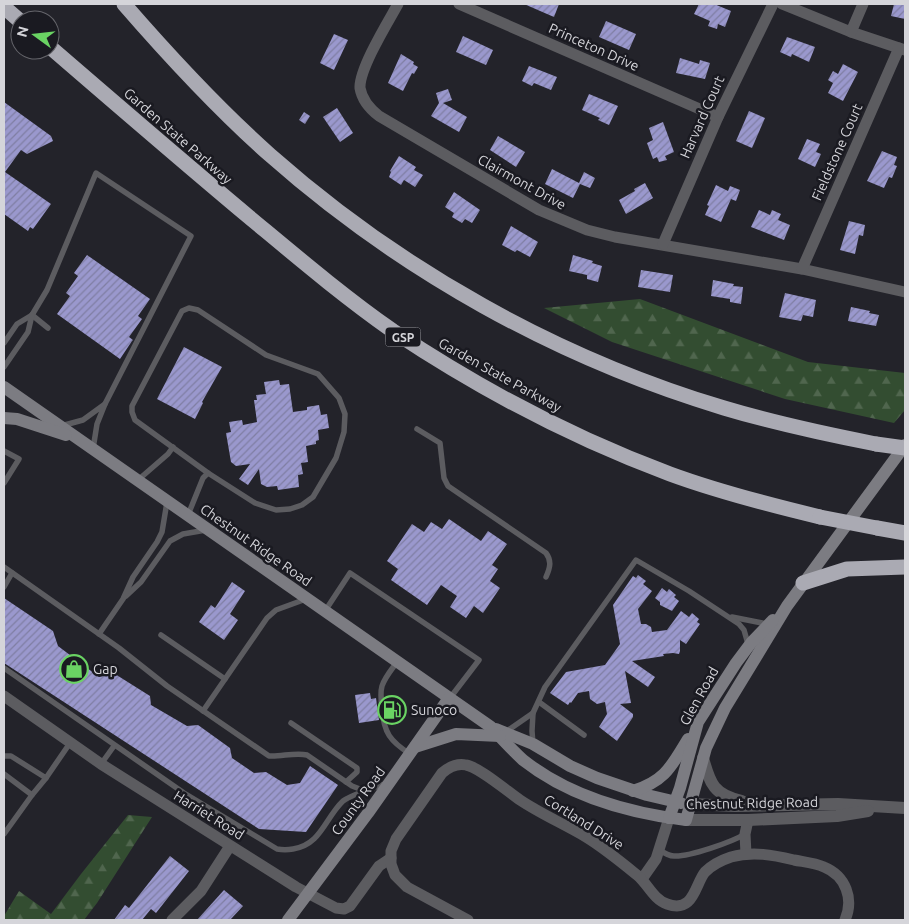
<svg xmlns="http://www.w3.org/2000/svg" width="909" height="924" font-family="Ubuntu,sans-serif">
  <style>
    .forest { fill: url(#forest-firs) }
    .building { fill: url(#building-hatch) }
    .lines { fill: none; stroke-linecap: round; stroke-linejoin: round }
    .service { stroke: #5c5c60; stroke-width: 5.5 }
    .minor { stroke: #5c5c60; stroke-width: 11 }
    .tertiary { stroke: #5c5c60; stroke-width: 12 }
    .secondary { stroke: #7c7c82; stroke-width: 12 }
    .motorway { stroke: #aaaab3; stroke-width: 15 }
    .motorway-bridge { stroke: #aaaab3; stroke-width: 15 }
    .labels { text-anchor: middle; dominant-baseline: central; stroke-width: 5; stroke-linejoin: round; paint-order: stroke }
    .shield { fill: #1a1a21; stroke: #9d9da2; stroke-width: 1 }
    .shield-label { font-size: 12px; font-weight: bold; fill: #d5d5da }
    .street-label { font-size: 14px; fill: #d5d5da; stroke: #1a1a21 }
    .poi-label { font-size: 14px; fill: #d5d5da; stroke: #1a1a21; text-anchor: start }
  </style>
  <defs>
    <pattern id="forest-firs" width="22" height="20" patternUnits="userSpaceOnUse" patternTransform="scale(1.25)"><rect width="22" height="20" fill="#334d31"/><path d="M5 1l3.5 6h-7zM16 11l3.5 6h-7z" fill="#50664e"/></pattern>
    <pattern id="building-hatch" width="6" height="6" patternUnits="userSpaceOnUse" patternTransform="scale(1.25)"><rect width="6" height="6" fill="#9a98cd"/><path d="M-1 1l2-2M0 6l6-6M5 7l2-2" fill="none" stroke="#7f7ea3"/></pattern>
  </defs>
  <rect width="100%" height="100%" fill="#23232a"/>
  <g class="forest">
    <path d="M640 299 808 362 905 373V410L894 423 785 399 612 342 544 308Z"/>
    <path d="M128 815 152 817 97 903 84 920H4V916L19 891 51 914 81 874Z"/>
  </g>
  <g class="building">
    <path d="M524 4H559L554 17Z"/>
    <path d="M699 4H714L731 11 725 27 718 24 717 29 708 26 710 21 694 14Z"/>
    <path d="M894 4H905V19L891 16Z"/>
    <path d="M606 21 636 34 629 50 599 37Z"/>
    <path d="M334 34 348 40 334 70 320 63Z"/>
    <path d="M463 36 493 50 486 65 456 52Z"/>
    <path d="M787 37 815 47 809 62 792 54 791 57 780 52Z"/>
    <path d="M401 54 414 62 413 64 418 67 414 74 412 73 403 91 388 83Z"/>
    <path d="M680 58 699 64 700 60 710 63 705 79 676 73Z"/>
    <path d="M843 64 858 72 843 101 828 93 833 83 828 80 833 71 838 74Z"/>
    <path d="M529 66 557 77 551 90 534 83 532 86 522 81Z"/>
    <path d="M448 89 452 100 443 103 467 117 459 132 431 116 439 103 436 93Z"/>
    <path d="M589 94 618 106 609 125 598 120 600 118 582 110Z"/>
    <path d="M4 102 51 136 53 141 27 154 21 150 5 172 51 204 33 229 30 227 28 231 4 214Z"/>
    <path d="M337 108 353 133 340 142 323 117Z"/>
    <path d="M749 111 765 118 752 148 736 141Z"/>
    <path d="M304 112 310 116 305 124 299 120Z"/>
    <path d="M663 122 674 152 665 156 667 160 659 162 657 157 653 159 647 143 653 140 649 128Z"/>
    <path d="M498 136 525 152 516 167 490 150Z"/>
    <path d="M807 139 820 144 816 152 821 154 815 167 798 159Z"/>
    <path d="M882 151 897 157 894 165 897 166 892 178 889 177 884 188 867 181Z"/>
    <path d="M399 156 416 167 414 170 423 175 415 187 404 180 401 185 389 177 391 172 390 171Z"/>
    <path d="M552 169 579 183 584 172 595 178 590 188 580 184 573 198 545 184Z"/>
    <path d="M645 183 653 198 626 214 619 200 635 191 634 189Z"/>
    <path d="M716 185 728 191 730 186 740 190 736 201 731 199 721 222 705 215 709 206 707 205Z"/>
    <path d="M454 192 480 210 472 223 465 219 462 223 452 217 454 213 445 207Z"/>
    <path d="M759 210 770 215 772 210 781 214 778 220 790 225 784 240 751 227Z"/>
    <path d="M849 221 865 225 863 236 859 235 855 254 840 250Z"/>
    <path d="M511 226 538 242 530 257 517 250 515 252 502 245Z"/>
    <path d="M87 255 150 299 138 316 142 319 129 337 133 340 132 341 120 359 57 314 70 296 66 293 78 276 74 273Z"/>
    <path d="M573 255 593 261 592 263 602 266 598 282 587 279V275L569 271Z"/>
    <path d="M641 270 673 275 670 292 638 287Z"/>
    <path d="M713 280 734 284 733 286 743 287 741 304 730 302V299L711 296Z"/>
    <path d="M785 293 816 300 813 317 803 315 801 321 779 317Z"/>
    <path d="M851 307 870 311 869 313 879 315 876 326 848 321Z"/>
    <path d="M184 347 222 367 202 402 203 403 195 419 157 399Z"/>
    <path d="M279 380 280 385 289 384 293 412 307 410V407L319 405 321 415 327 414 329 428 318 430 319 440 316 441V444L306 446 308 462 301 463 303 474 298 475 299 487 278 490 277 486 267 487 261 484 259 469 248 485 239 479 250 464 236 466 231 462 226 433 231 432 229 422 242 420 243 425 257 422 254 400H257L256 395 266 394 264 382Z"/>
    <path d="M449 519 481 541 488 531 507 544 492 565 498 569 490 581 500 588 483 613 474 606 466 618 450 607 457 596 441 585 427 605 391 580 398 569 387 561 412 524 424 532 431 522 442 529Z"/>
    <path d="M638 575 646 581 643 584 652 591 638 609 641 624H646L651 627 652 632 667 630 681 611 689 617 692 613 699 619 697 622 700 624 686 644 680 640V651L679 654 673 653 663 654 664 656 632 661 655 677 648 687 625 671 631 703 620 704 633 714V717L617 741 599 727 607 714 605 702 597 704 590 699 589 691 578 693 571 703 570 702 568 705 550 693 566 672 605 665 620 644 613 605 633 576 636 578Z"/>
    <path d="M232 582 245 591 230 614 238 620 224 640 199 622 211 605 215 608Z"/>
    <path d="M662 588 667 592 669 589 676 595 674 597 679 601 672 611 660 605V602L655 598Z"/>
    <path d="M4 598 53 631 58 646 99 677 115 674 150 696 151 705 187 726 198 725 230 748 232 758 254 773 266 772 287 785 300 783 310 766 338 785 306 832 259 829 4 663Z"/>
    <path d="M370 693 371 699 376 698 379 720 359 723 355 695Z"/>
    <path d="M396 696 399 723 389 724 386 697Z"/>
    <path d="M170 856 189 871 156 913 151 909 142 920H114L125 905 129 908Z"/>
    <path d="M224 890 243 906 230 920H197Z"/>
  </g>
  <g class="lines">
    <g class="service">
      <path d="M189 308 198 310 266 355 318 374 339 398 345 414 344 432 336 458 313 497 302 505 290 509 276 510 255 503 208 473 135 420 132 412V406L182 311Z"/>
      <path d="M32 315 48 328"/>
      <path d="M4 343 17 324 32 315 47 290 96 173 191 236 105 404"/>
      <path d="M4 367 28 332 32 315"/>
      <path d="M61 426 83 420 105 404 97 424 93 449"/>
      <path d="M417 429 440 443 444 478 448 486 546 553C552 561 550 568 546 577"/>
      <path d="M4 451 19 459 4 483"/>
      <path d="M138 480 168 454 173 447"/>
      <path d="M188 515 203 478 208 473"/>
      <path d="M4 567 119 648 167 686 269 756C281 757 295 752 307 755L352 786 365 791 387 783"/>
      <path d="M4 587 12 573"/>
      <path d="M126 596 141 582 170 541 183 534 206 530"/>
      <path d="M325 611 350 573 479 660 450 698"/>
      <path d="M732 617 767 624"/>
      <path d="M99 634 123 599 133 577 157 542 162 532 167 502"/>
      <path d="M161 635 225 679"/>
      <path d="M397 662C392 669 385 677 382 686 380 693 381 701 382 709 384 733 390 741 410 754"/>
      <path d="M4 668 184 793 277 849C283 850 287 850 293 849 321 845 325 818 343 801 350 796 357 794 365 791"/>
      <path d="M539 702 584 735"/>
      <path d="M203 711 267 618 276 610 306 599"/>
      <path d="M533 713 532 731 533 744"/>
      <path d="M291 723 357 768V772L346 782"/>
      <path d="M507 731 533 713 545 687 636 560 689 591 739 624 744 630 748 644"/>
      <path d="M4 756H11L46 778 70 743"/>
      <path d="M101 764 114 746"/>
      <path d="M4 774 32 795 46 778"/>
      <path d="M4 834 32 795"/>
      <path d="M660 850C664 853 669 856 674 856 689 857 732 842 745 834"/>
    </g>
    <g class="minor">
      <path d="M398 4C388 22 359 69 360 88 362 100 370 109 379 116L539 210 587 230 615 237 802 269 905 292"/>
      <path d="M459 4 718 117"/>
      <path d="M782 4 851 32 905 50"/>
      <path d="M851 32 863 4"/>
      <path d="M663 244 718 117 773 4"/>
      <path d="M802 269 899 48"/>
      <path d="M4 696 101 764 296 887 336 908 344 909 350 906 379 866 391 858"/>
      <path d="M746 854 745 834 748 820"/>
      <path d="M642 879 656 859 669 818"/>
      <path d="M172 920 201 891 230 846"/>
      <path d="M468 920 407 887 395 875 391 864V851L396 839 442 773C449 767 457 763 466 765 479 767 507 791 520 800 541 814 564 824 586 837 604 848 621 862 637 875 648 884 653 899 667 904 694 914 695 884 705 872 712 865 722 860 731 857 753 851 773 855 794 860 804 862 815 863 824 867 846 876 854 899 845 920"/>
    </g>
    <g class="tertiary">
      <path d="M703 758C710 784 714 795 742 801"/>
      <path d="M691 804 735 806 838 804 905 808"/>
      <path d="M686 820H748L837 816 868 811"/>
    </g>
    <g class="secondary">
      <path d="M4 387 491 727C501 738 512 750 523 760 570 797 628 813 686 820L706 748 725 708 787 606 905 445"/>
      <path d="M4 418 17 419 66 435"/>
      <path d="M496 729 533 744 570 766 597 778 647 795 681 803"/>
      <path d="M415 747 456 734 500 736"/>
      <path d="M633 791C665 781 671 767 688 739"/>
      <path d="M669 818 680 788 698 722 736 663 751 643 773 620"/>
      <path d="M288 920 368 813 449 698"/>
    </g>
    <g class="motorway">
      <path d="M124 4C170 57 217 108 270 155 400 270 557 358 724 408 774 423 825 434 876 444"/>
      <path d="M4 7 20 21"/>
      <path d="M50 47C116 104 182 161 249 217 296 256 343 296 393 331 480 389 573 438 670 474 719 492 770 505 820 517"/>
      <path d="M877 528 905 533"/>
      <path d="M803 583 847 569 905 567"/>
    </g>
    <g class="motorway-bridge">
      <path d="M876 444 905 448"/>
      <path d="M820 517 877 528"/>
    </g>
  </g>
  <defs>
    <symbol id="shop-ring" viewBox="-11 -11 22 22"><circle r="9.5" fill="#1a1a21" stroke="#6ad363" stroke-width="1.5"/><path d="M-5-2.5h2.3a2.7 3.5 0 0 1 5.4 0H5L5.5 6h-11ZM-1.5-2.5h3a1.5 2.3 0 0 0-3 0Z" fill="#6ad363"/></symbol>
    <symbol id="fuel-ring" viewBox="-11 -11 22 22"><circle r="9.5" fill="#1a1a21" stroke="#6ad363" stroke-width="1.5"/><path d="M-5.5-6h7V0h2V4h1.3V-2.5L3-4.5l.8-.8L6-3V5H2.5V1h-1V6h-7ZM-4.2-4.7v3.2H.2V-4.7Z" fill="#6ad363"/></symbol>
  </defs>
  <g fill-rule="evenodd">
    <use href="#shop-ring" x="58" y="653" width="32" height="32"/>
    <use href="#fuel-ring" x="376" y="694" width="32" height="32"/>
  </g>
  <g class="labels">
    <rect class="shield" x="385.5" y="327.5" width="35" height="19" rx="4"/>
    <g class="shield-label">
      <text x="403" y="337">GSP</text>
    </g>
    <g class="street-label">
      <text transform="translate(594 47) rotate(24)">Princeton Drive</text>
      <text transform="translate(702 117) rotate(-66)">Harvard Court</text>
      <text transform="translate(178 136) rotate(41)">Garden State Parkway</text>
      <text transform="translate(837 152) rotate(-66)">Fieldstone Court</text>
      <text transform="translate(522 182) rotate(29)">Clairmont Drive</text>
      <text transform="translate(500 375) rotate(29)">Garden State Parkway</text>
      <text transform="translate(256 545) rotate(35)">Chestnut Ridge Road</text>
      <text transform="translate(699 696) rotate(-61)">Glen Road</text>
      <text transform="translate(358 801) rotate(-54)">County Road</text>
      <text transform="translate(752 803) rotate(-1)">Chestnut Ridge Road</text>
      <text transform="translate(209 815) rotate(32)">Harriet Road</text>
      <text transform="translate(584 822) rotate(32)">Cortland Drive</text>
    </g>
    <g class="poi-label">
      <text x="93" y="669">Gap</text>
      <text x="411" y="710">Sunoco</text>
    </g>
  </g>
  <rect width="909" height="924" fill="none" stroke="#d5d5da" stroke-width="10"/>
  <g transform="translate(35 35) rotate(285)"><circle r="24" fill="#1a1a21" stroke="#65656b"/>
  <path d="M0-4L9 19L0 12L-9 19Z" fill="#6ad363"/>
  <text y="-8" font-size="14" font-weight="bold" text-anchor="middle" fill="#d5d5da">N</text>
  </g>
</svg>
